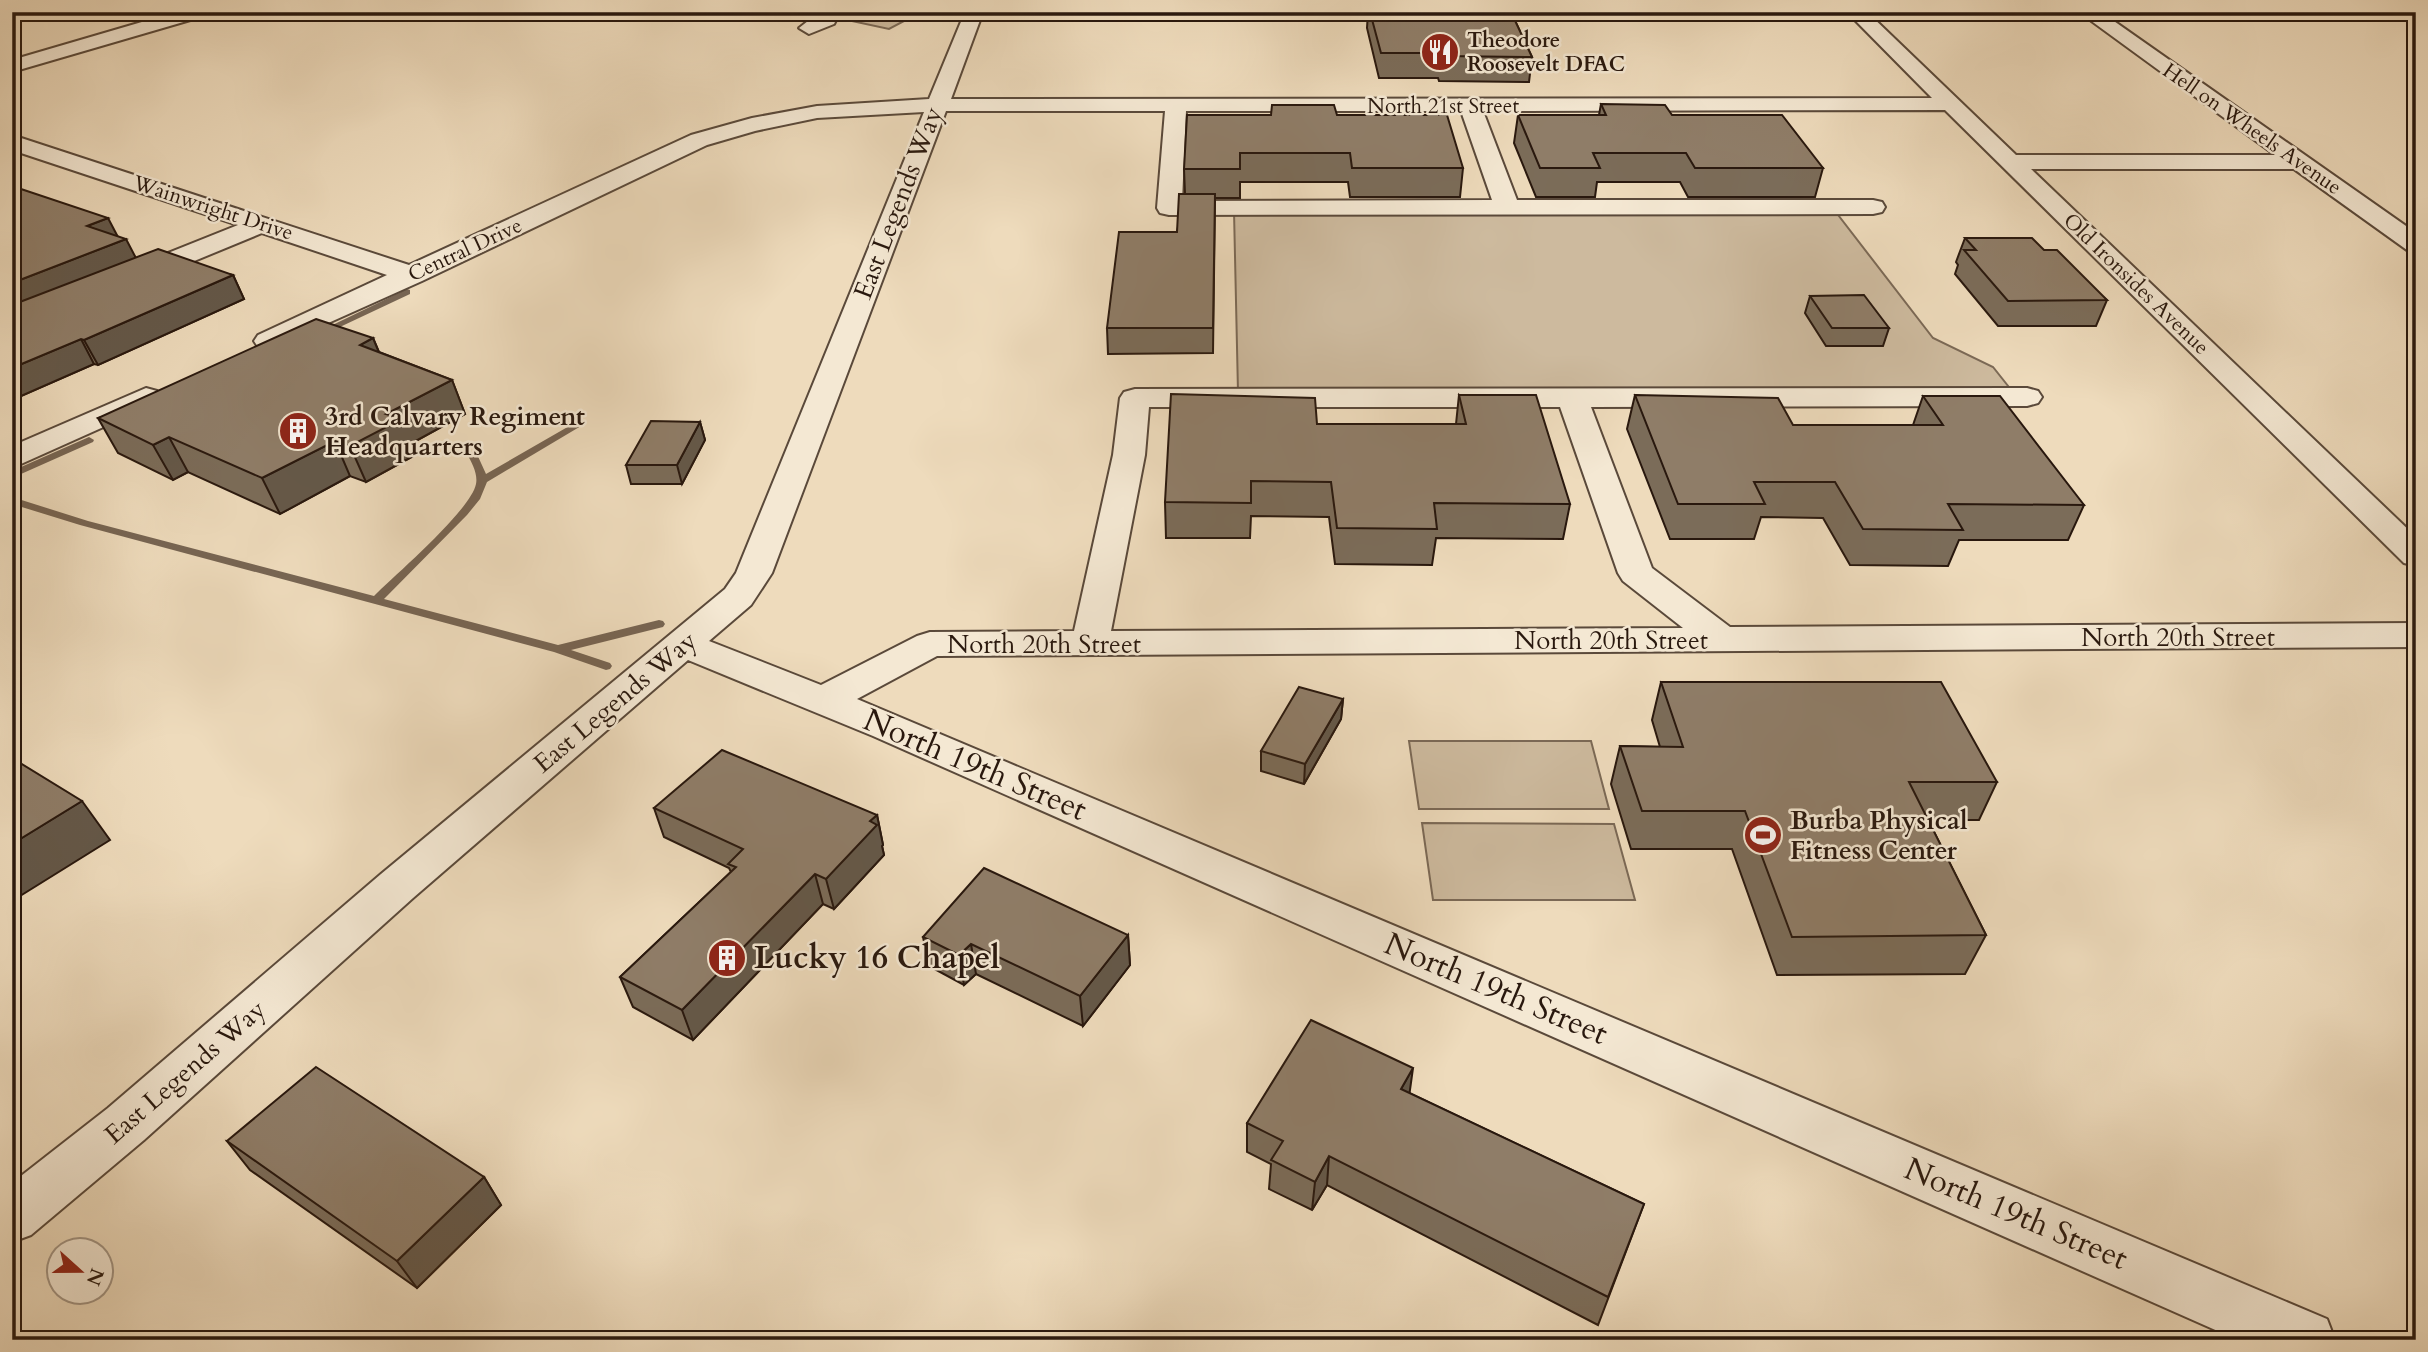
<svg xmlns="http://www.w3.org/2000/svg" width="2428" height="1352" font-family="Cardo,serif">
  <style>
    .green { fill: #cdba9e; stroke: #7b6956; stroke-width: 2 }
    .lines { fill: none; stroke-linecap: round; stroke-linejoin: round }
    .stream { fill: #776553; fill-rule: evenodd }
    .minor-casing { stroke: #5a493a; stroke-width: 4 }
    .minor { fill: #f4e8d3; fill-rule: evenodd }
    .wall { fill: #7b6c59; stroke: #29180e; stroke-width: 2 }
    .shaded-wall { fill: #645849; stroke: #29180e; stroke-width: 2 }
    .building { fill: #8f7d68; stroke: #29180e; stroke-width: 2 }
    .labels { text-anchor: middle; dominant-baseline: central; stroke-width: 5; stroke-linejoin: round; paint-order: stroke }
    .far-poi-label { font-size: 21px; font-weight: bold; fill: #29180e; stroke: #f4e8d3; text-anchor: start }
    .far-street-label { font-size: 21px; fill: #29180e; stroke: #f4e8d3 }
    .street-label { font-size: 26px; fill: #29180e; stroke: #f4e8d3 }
    .poi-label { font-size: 26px; font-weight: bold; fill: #29180e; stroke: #f4e8d3; text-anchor: start }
    .near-street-label { font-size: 32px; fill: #29180e; stroke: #f4e8d3 }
    .near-poi-label { font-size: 32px; font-weight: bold; fill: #29180e; stroke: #f4e8d3; text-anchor: start }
  </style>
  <rect width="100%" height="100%" fill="#eedbbc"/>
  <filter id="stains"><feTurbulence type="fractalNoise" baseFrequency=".00286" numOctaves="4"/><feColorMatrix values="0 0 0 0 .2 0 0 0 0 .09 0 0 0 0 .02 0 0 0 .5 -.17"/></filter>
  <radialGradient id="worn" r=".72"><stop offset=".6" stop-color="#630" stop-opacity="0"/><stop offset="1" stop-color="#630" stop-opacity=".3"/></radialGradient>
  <g class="green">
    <path d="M810 12H921L889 29Z"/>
    <path d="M1234 211H1835L1933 338 1993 367 2012 391 1238 392Z"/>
    <path d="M1409 741H1591L1609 809H1419Z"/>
    <path d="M1422 823 1614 824 1635 900H1433Z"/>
  </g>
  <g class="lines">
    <g class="stream">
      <path d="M407 289 410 290V294L325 334 322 335 318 332Z"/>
      <path d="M578 421 583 424 581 426 487 482 480 499 467 515 384 599 558 645 659 620 663 621 665 624 663 627 571 650 610 663 612 666 610 669 606 670 554 652 80 525 12 504V497L88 521 374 596C395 575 471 510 476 484 478 474 472 463 467 454L468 452H476L486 474Z"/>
      <path d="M89 437 94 440 93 442 12 478V471Z"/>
    </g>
    <defs>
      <g id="minor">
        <path d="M176 12H206L204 16 12 72V60Z"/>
        <path d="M781 12H817L834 16 836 20 834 24 809 34 799 28 808 21 783 16Z"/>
        <path d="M965 12H983L951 99 1932 98 1847 12H1867L2016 155H2275L2079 12H2101L2416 233V253L2407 250 2294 169H2031L2416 537V566L2404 563 1945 110 1483 111 1517 200H1873L1882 202 1885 207 1882 212 1873 214 1169 215 1160 213 1157 208 1165 111H946L772 573 751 605 709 641 821 685 917 636 930 632 1074 631 1113 455 1120 398 1124 392 1135 389 2027 388 2038 391 2042 397 2038 403 2027 406 1591 407 1652 568 1730 627 2416 623V647L937 656 857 699 2327 1319 2335 1340H2238L873 736 688 660 413 898 144 1140 31 1235 12 1242V1183L108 1108 381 874 725 589 736 573 924 112 817 118 755 131 707 145 422 281 268 350 258 347 254 341 258 335 387 275 262 233 141 283 132 285 123 283 119 277 123 271 238 225 12 150V135L409 265 691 135 752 118 817 106 929 99ZM1186 111H1461L1492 200 1182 201ZM1149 407H1560L1618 573 1623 581 1683 628 1111 631 1145 455Z"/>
        <path d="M1754 12H1772L1773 14 1764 20 1757 18Z"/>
        <path d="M146 388 157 391 161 397 157 403 12 468V446Z"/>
      </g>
    </defs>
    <use href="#minor" class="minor-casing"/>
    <use href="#minor" class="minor"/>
  </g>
  <g class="wall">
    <path d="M1368 12H1511L1532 57 1529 82 1439 81 1438 78H1379L1367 28Z"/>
    <path d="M1601 104 1672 115 1823 168 1815 197H1688L1680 182H1597L1595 197H1536L1514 143 1518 115H1599Z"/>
    <path d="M1337 115 1463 168 1460 197H1350L1348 182H1240V198H1215L1213 353 1108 354 1107 328 1177 232 1185 194 1184 169Z"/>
    <path d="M117 236 136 258 233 275 244 299 98 365 94 364 12 400Z"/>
    <path d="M1965 238 2044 250 2107 300 2096 326H1998L1955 274 1958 265 1956 262Z"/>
    <path d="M1810 296 1889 328 1883 346H1826L1805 313Z"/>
    <path d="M373 338 379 352 452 380 465 414 412 443 417 454 366 482 350 476 280 514 188 472 173 480 118 453 98 418Z"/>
    <path d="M1459 395 1570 504 1563 539 1436 538 1432 565 1335 564 1329 517 1251 516 1250 538H1166L1165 502 1317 424H1456Z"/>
    <path d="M1635 395 1793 425H1913L1923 396 2084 505 2068 540H1959L1948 566 1850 565 1823 518 1761 517 1754 539H1670L1627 429Z"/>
    <path d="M700 422 705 440 682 484H631L626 465Z"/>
    <path d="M1661 682 1997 782 1979 820H1928L1986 935 1965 974 1777 975 1732 849H1631L1611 784 1620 746 1660 747 1652 720Z"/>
    <path d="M1343 699 1341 719 1304 784 1261 771V751Z"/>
    <path d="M654 808 877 815 883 845 882 846 884 855 834 909 823 904 693 1040 633 1007 620 977 731 872 729 868 664 837Z"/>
    <path d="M1128 935 1130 965 1083 1026 976 974 964 985 929 966 923 937Z"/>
    <path d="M1409 1093 1644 1204 1598 1325 1327 1185 1312 1210 1269 1189 1271 1164 1247 1152V1123Z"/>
    <path d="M227 1141 484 1177 501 1205 417 1288 250 1170Z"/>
  </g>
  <g class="shaded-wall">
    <path d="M108 218 120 241 87 226Z"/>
    <path d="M126 239 138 262 12 313V283Z"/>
    <path d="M233 275 244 299 98 365 84 340Z"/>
    <path d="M373 338 387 372 360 345Z"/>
    <path d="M81 339 94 364 12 400V368Z"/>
    <path d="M452 380 465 414 412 443 417 454 366 482 350 446 386 414Z"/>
    <path d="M700 422 705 440 682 484 677 465Z"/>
    <path d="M169 437 188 472 173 480 153 445Z"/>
    <path d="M335 441 350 476 280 514 262 478Z"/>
    <path d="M1343 699 1341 719 1304 784 1305 764Z"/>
    <path d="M82 801 110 840 12 901V844Z"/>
    <path d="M877 815 883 845 882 846 884 855 834 909 826 879 870 821Z"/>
    <path d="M815 874 823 904 693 1040 682 1010Z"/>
    <path d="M1128 935 1130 965 1083 1026 1080 996Z"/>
    <path d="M971 944 976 974 964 985 959 955Z"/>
    <path d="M1413 1068 1409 1097 1401 1089Z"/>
    <path d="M1329 1156 1327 1185 1312 1210 1315 1182Z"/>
    <path d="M484 1177 501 1205 417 1288 397 1261Z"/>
  </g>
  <g class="building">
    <path d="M1370 12H1511L1532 57 1442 56 1440 53H1381Z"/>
    <path d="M1601 104 1665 105 1672 115H1782L1823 168H1695L1686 153H1593L1600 168H1540L1518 115H1606Z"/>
    <path d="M1272 105H1334L1337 115H1447L1463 168H1352L1350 153H1240V169H1184L1187 115H1271Z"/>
    <path d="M12 186 108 218 87 226 126 239 12 283Z"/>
    <path d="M1179 194H1215L1213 328H1107L1119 232H1177Z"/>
    <path d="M1965 238H2032L2044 250H2057L2107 300 2008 301 1964 250H1976Z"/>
    <path d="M158 249 233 275 84 340 81 339 12 368V305Z"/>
    <path d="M1864 295 1889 328H1832L1810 296Z"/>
    <path d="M316 319 373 338 360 345 452 380 386 414 402 419 350 446 335 441 262 478 169 437 153 445 98 418Z"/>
    <path d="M1171 394 1315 398 1317 424H1466L1459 395H1536L1570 504 1434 503 1437 529 1337 528 1331 482 1251 481V503L1165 502Z"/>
    <path d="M1635 395 1778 398 1793 425H1943L1923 396H2000L2084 505 1948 504 1963 530 1863 529 1835 482H1754L1765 504H1678Z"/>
    <path d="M651 421 700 422 677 465H626Z"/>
    <path d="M1661 682H1941L1997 782H1909L1986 935 1792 937 1745 811H1642L1620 746 1683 747Z"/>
    <path d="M1299 687 1343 699 1305 764 1261 751Z"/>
    <path d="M722 750 877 815 870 821 877 825 826 879 815 874 682 1010 620 977 736 867 728 864 743 849 654 808Z"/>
    <path d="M12 758 82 801 12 844Z"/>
    <path d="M984 868 1128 935 1080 996 971 944 959 955 923 937Z"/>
    <path d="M1311 1020 1413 1068 1401 1089 1644 1204 1608 1297 1329 1156 1315 1182 1271 1160 1283 1141 1247 1123Z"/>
    <path d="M316 1067 484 1177 397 1261 227 1141Z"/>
  </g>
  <defs>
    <symbol id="restaurant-disc" viewBox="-11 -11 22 22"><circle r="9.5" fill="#8f2418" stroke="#f4e8d3"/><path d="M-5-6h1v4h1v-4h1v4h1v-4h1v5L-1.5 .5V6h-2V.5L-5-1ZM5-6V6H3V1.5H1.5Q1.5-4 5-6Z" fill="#fff"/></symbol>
    <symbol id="building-disc" viewBox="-11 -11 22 22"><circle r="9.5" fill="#8f2418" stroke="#f4e8d3"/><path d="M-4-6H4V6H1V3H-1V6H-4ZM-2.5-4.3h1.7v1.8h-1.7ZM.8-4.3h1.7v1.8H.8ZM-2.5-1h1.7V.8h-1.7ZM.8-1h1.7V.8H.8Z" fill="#fff"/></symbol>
    <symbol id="stadium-disc" viewBox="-11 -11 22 22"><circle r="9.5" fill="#8f2418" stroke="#f4e8d3"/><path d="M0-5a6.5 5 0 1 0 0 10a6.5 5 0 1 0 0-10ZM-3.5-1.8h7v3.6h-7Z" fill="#fff"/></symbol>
  </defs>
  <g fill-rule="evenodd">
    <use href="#restaurant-disc" x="1418" y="30" width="44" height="44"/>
    <use href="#building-disc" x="276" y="409" width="44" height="44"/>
    <use href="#stadium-disc" x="1741" y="813" width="44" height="44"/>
    <use href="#building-disc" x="705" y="936" width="44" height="44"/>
  </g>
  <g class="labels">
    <g class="far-poi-label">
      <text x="1467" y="40">Theodore<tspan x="1467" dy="24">Roosevelt DFAC</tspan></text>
    </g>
    <g class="far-street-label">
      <text x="1443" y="106">North 21st Street</text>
      <text transform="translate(2252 129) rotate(35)">Hell on Wheels Avenue</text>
      <text transform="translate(213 208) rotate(18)">Wainwright Drive</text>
      <text transform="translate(465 250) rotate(-25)">Central Drive</text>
      <text transform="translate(2136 284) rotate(44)">Old Ironsides Avenue</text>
    </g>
    <g class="street-label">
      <text transform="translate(898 203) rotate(-69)">East Legends Way</text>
      <text x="2178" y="637">North 20th Street</text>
      <text x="1611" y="640">North 20th Street</text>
      <text x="1044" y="644">North 20th Street</text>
      <text transform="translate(615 702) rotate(-40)">East Legends Way</text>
      <text transform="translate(185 1072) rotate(-41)">East Legends Way</text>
    </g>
    <g class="poi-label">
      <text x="325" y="416">3rd Calvary Regiment<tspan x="325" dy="30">Headquarters</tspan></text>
      <text x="1790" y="820">Burba Physical<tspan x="1790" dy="30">Fitness Center</tspan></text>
    </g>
    <g class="near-street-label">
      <text transform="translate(975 765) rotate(23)">North 19th Street</text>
      <text transform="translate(1496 989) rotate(23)">North 19th Street</text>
      <text transform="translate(2016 1214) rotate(23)">North 19th Street</text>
    </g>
    <g class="near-poi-label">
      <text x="754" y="958">Lucky 16 Chapel</text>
    </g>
  </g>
  <rect width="2428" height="1352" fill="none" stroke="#eedbbc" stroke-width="42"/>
  <rect x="14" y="14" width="2400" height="1324" fill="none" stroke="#29180e" stroke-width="3.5"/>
  <rect x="21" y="21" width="2386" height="1310" fill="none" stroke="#29180e" stroke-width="2"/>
  <g transform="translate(80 1271) rotate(111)"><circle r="33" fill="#f4e8d3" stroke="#a39584" stroke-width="2"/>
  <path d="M0-5L12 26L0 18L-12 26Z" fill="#8f2418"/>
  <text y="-10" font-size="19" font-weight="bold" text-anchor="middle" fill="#29180e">N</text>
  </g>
  <rect width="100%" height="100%" filter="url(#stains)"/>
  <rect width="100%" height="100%" fill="url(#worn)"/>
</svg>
